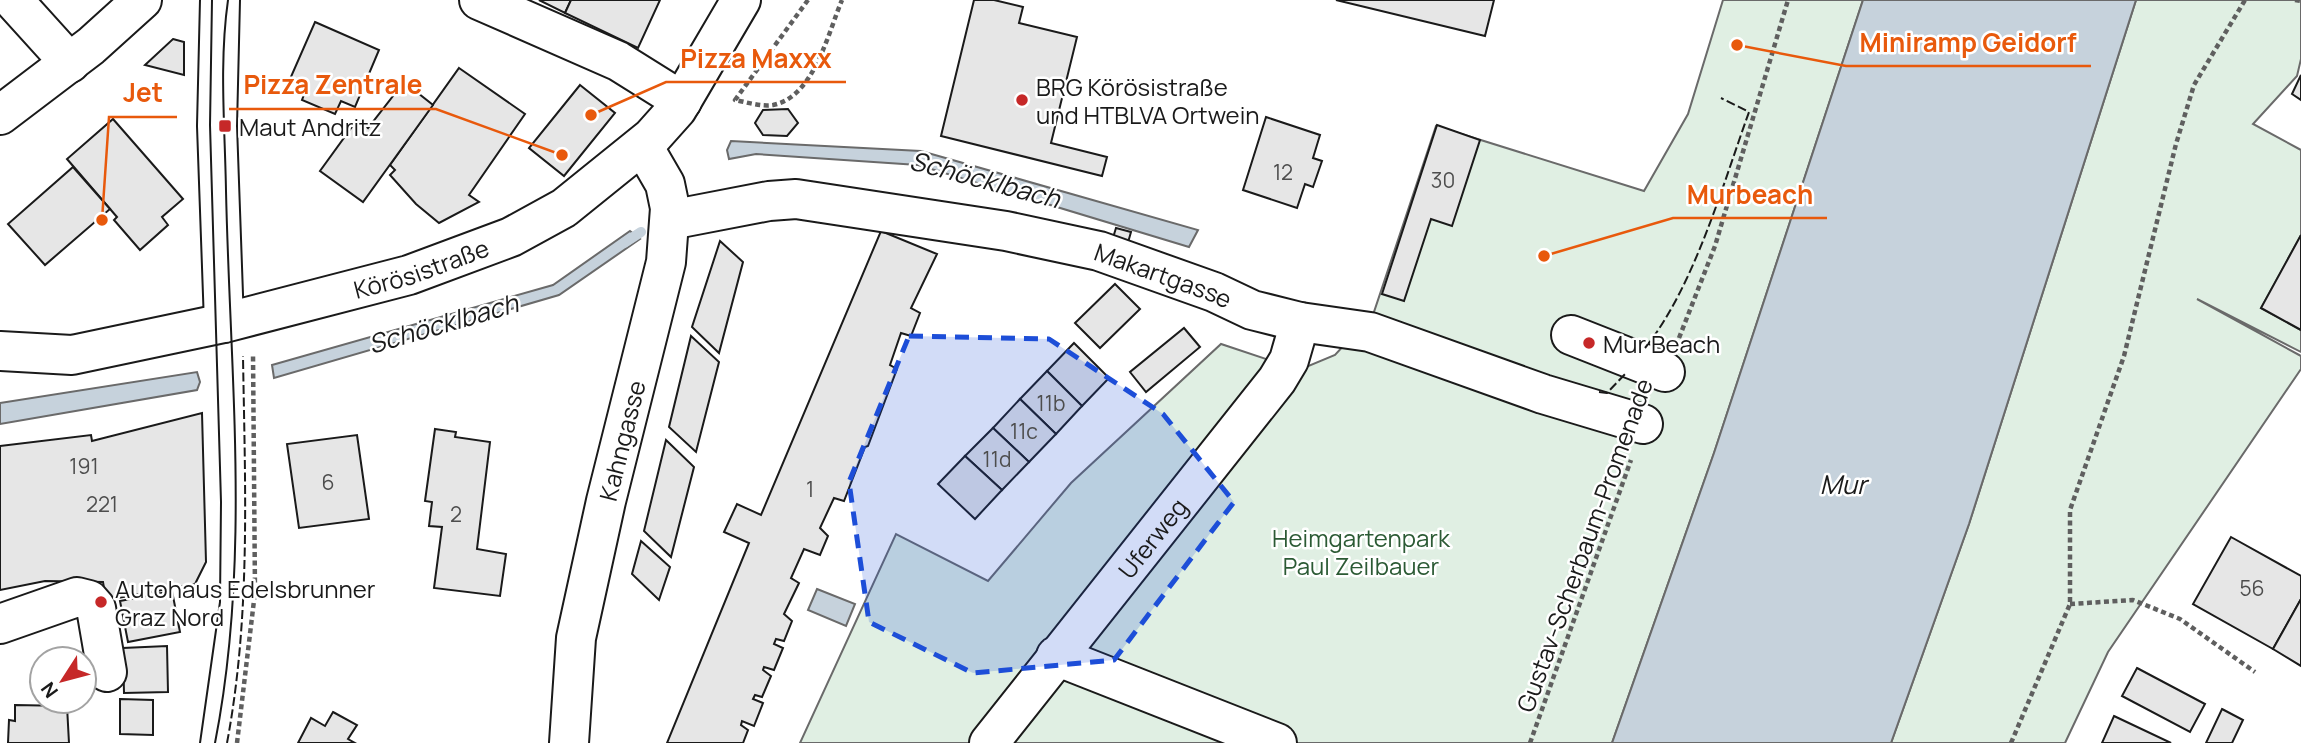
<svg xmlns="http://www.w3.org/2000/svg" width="2301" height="743" font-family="Manrope,sans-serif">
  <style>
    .green { fill: #e0efe3; stroke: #6a6a6a; stroke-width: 2 }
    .water { fill: #c6d2dc; stroke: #6a6a6a; stroke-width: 2 }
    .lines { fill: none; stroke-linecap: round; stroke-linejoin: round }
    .stream { stroke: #c6d2dc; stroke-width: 10 }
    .building { fill: #e6e6e6; stroke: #1a1a1a; stroke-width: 2 }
    .minor-casing { stroke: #1a1a1a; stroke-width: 42 }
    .major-casing { stroke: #1a1a1a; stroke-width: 42 }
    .path { stroke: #5f5f5f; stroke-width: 4.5; stroke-dasharray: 5 3.5; stroke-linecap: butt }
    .minor { stroke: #fff; stroke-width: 38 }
    .major { stroke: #fff; stroke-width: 38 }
    .tram { stroke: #1a1a1a; stroke-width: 2 }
    .fence { stroke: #1a1a1a; stroke-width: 2; stroke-dasharray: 9 3.5; stroke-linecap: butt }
    .marked { fill: #1d4ed8; fill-opacity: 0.2; stroke: #1d4ed8; stroke-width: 5; stroke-dasharray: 14 9; stroke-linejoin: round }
    .poi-dot { fill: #c62828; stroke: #fff; stroke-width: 2.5 }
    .labels { text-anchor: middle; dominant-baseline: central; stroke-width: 5; stroke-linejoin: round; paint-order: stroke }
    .number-label { font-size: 21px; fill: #4d4d4d }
    .poi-label { font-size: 24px; fill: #1a1a1a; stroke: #fff; text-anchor: start }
    .street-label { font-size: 24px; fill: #1a1a1a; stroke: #fff }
    .park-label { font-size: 24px; fill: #2b5a34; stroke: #fff }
    .water-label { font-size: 26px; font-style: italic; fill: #1a1a1a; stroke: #fff }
    .leader { fill: none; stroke: #e8590c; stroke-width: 2.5 }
    .callout-dot { fill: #e8590c; stroke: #fff; stroke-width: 2.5 }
    .callout-label { font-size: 26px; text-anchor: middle; font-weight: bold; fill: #e8590c; stroke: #fff; stroke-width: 5; stroke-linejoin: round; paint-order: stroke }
  </style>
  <rect width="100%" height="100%" fill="#fff"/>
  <g class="green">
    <path d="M1723 0H1863L1714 453 1612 743H800L896 534 988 581 1071 483 1221 344 1299 370 1335 355 1347 342 1615 435 1607 393 1574 389 1373 315 1436 126 1644 191 1688 114Z"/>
    <path d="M2136 0H2301V59L2297 76 2253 124 2301 150V235L2261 308 2301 330V352L2197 299 2301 356V369L2108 652 2065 743H1891L1969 524Z"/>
  </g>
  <g class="water">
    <path d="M1863 0H2136L1969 524 1891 743H1612L1714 453Z"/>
    <path d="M731 141 921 151 1198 230 1189 247 918 165 756 154 729 159 727 150Z"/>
    <path d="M630 231 640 239 559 295 274 378 272 365 553 285Z"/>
    <path d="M197 372 200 382 197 390 0 424V403Z"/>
    <path d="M817 589 855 604 846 626 808 610Z"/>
  </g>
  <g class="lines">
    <path class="stream" d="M624 243 641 232"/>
  </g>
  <g class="building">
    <path d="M539 0H571L565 13Z"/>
    <path d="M571 0H660L638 48 565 13Z"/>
    <path d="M974 0H994L1023 7 1019 23 1077 37 1051 143 1107 157 1102 176 941 136Z"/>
    <path d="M1336 0H1494L1485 36Z"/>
    <path d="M315 22 379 50 355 107 341 101 335 114 302 100 307 87 290 79Z"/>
    <path d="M173 39 184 42V75L145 65Z"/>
    <path d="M459 68 525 114 469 195 479 202 439 223 416 204 390 175 395 170 390 165Z"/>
    <path d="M2301 75V100L2292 94Z"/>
    <path d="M404 82 433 105 363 202 320 171 357 120 368 128Z"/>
    <path d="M580 85 615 113 564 176 529 148Z"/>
    <path d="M788 109 798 123 787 136 763 135 755 123 763 110Z"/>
    <path d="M1266 117 1320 135 1313 158 1322 161 1313 187 1305 184 1297 208 1243 190Z"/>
    <path d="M113 119 183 199 162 217 168 225 140 250 114 220 117 217 67 159Z"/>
    <path d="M1437 125 1480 140 1452 226 1431 219 1404 301 1382 294Z"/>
    <path d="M73 167 110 209 45 265 8 224Z"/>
    <path d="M1116 228 1131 232 1127 246 1112 241Z"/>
    <path d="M881 231 937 254 911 308 920 313 911 336 901 333 890 365 897 369 868 446 865 447 844 501 834 498 820 528 828 536 820 555 804 549 791 578 799 583 784 614 792 621 784 641 776 639 774 644 783 648 774 670 764 667 763 670 771 676 762 697 755 695 753 699 763 703 754 726 742 721 741 725 748 730 743 743H667L749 543 724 532 737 504 761 515Z"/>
    <path d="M2301 235V330L2261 308Z"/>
    <path d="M720 241 743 262 719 353 692 327Z"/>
    <path d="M1115 284 1140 309 1100 348 1075 323Z"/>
    <path d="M1184 328 1200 347 1146 392 1130 372Z"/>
    <path d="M691 336 719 362 696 452 669 427Z"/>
    <path d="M1074 343 1109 378 1082 406 1047 371Z"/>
    <path d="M1047 371 1082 406 1056 434 1020 399Z"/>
    <path d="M1020 399 1056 434 1029 462 993 428Z"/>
    <path d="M202 413 206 562 195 584 106 600 103 582 45 581 0 590V446L91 435 92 441Z"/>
    <path d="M993 428 1029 462 1002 490 965 456Z"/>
    <path d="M435 429 456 432 455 437 490 442 477 549 506 554 500 596 434 588 442 527 429 526 432 502 425 501Z"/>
    <path d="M357 435 369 519 299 528 287 444Z"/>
    <path d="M666 440 694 467 671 557 644 531Z"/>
    <path d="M965 456 1002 490 975 519 938 484Z"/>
    <path d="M2231 537 2301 576V599L2273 649 2193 604Z"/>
    <path d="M641 541 670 567 659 600 632 574Z"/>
    <path d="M172 591 180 632 128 642 120 601Z"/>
    <path d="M2301 599V666L2273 649Z"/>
    <path d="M167 646 168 692 124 693 123 648Z"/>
    <path d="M2137 668 2205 704 2190 732 2122 696Z"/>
    <path d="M120 699 153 700V735L120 734Z"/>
    <path d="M15 705 67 706 69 743H8L9 720 15 721Z"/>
    <path d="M2222 709 2243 720 2232 743H2206Z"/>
    <path d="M333 712 357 725 348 739 355 743H298L311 718 325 726Z"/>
    <path d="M2114 716 2171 743H2102Z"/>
  </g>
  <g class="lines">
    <defs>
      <g id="minor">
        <path d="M13 0 70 63"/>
        <path d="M220 0 217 126 224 323"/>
        <path d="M479 0 618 61 682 101"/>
        <path id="s1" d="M670 220 769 201 796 199 1006 231 1099 251 1214 292 1252 310 1300 322 1370 332 1543 394 1643 424"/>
        <path d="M1571 335 1665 372"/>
        <path id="s2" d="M0 351 72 355 224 323 409 275 511 237 564 208 652 137 677 109 741 0"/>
        <path d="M0 624 77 597 89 600 96 608 107 672"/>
        <path d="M1056 656 1277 743"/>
        <path id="s3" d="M569 743 576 638 606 501 666 262 670 208 665 184 643 146"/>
        <path id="s4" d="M989 743 1277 380 1289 360 1300 322"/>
      </g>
      <path id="major" d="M0 115 91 46 142 0"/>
    </defs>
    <use href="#minor" class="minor-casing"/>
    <use href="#major" class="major-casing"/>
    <g class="path">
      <path d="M808 0 735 100C746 102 761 107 773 105 814 97 828 33 842 0"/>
      <path d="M2295 0 2301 1"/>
      <path d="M1679 338 1715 246 1788 0"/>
      <path d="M2070 604 2133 600 2180 619 2255 672"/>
      <path d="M237 743 255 592 253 353"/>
      <path d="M1530 743 1631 460"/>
      <path d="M2011 743 2070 604V510L2124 356 2176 144 2194 85 2245 0"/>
    </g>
    <use href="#minor" class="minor"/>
    <use href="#major" class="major"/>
    <g class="tram">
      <path d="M200 743 220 602 221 502 210 125 212 0"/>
      <path d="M215 743C251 560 230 376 226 191 225 128 219 63 228 0"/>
    </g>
    <g class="fence">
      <path d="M1645 348C1694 287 1722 187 1749 112L1721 98"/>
      <path d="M1599 392 1607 393 1626 373"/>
      <path d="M227 743C251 615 245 486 243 356"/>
    </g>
  </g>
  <path class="marked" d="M909 336 1049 339 1163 414 1234 502 1114 660 973 673 869 622 849 482Z"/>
  <g class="poi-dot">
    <circle cx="1022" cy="100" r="7"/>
    <rect x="218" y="119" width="14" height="14" rx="3.5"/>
    <circle cx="1589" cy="343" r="7"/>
    <circle cx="101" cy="602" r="7"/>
  </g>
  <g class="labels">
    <g class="number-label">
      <text x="1283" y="172">12</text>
      <text x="1443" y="180">30</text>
      <text x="1051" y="403">11b</text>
      <text x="1024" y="431">11c</text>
      <text x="997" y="459">11d</text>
      <text x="84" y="466">191</text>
      <text x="328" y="482">6</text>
      <text x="810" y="489">1</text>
      <text x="102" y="504">221</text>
      <text x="456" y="514">2</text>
      <text x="2252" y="588">56</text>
    </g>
    <g class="poi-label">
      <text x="1036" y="86">BRG Körösistraße<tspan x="1036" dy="28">und HTBLVA Ortwein</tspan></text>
      <text x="239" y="126">Maut Andritz</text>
      <text x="1603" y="343">Mur Beach</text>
      <text x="115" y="588">Autohaus Edelsbrunner<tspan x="115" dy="28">Graz Nord</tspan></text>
    </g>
    <g class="street-label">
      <text stroke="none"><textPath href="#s2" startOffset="432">Körösistraße</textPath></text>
      <text stroke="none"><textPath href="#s1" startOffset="504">Makartgasse</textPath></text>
      <text stroke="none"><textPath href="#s3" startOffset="308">Kahngasse</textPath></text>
      <text stroke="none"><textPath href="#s4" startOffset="262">Uferweg</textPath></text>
      <text transform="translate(1584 545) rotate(-70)">Gustav-Scherbaum-Promenade</text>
    </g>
    <g class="park-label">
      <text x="1361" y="537">Heimgartenpark<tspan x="1361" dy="28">Paul Zeilbauer</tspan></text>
    </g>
    <g class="water-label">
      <text transform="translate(985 179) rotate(15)">Schöcklbach</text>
      <text transform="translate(443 323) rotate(-16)">Schöcklbach</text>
      <text x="1843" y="484">Mur</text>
    </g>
  </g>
  <path class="leader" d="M1737 45L1846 66H2091M591 115L666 82H846M562 155L436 109H229M102 220L109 117H177M1544 256L1673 218H1827"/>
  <g class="callout-dot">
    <circle cx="1737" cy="45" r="7"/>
    <circle cx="591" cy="115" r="7"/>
    <circle cx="562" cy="155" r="7"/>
    <circle cx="102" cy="220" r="7"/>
    <circle cx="1544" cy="256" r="7"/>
  </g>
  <g class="callout-label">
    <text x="1968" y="52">Miniramp Geidorf</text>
    <text x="756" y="68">Pizza Maxxx</text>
    <text x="333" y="94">Pizza Zentrale</text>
    <text x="143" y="102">Jet</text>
    <text x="1750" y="204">Murbeach</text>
  </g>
  <g transform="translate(63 680) rotate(234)"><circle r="33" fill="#ffffff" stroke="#a3a3a3" stroke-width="2"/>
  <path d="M0-5L12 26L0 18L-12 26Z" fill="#c62828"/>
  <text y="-10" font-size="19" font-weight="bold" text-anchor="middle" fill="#1a1a1a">N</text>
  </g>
</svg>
